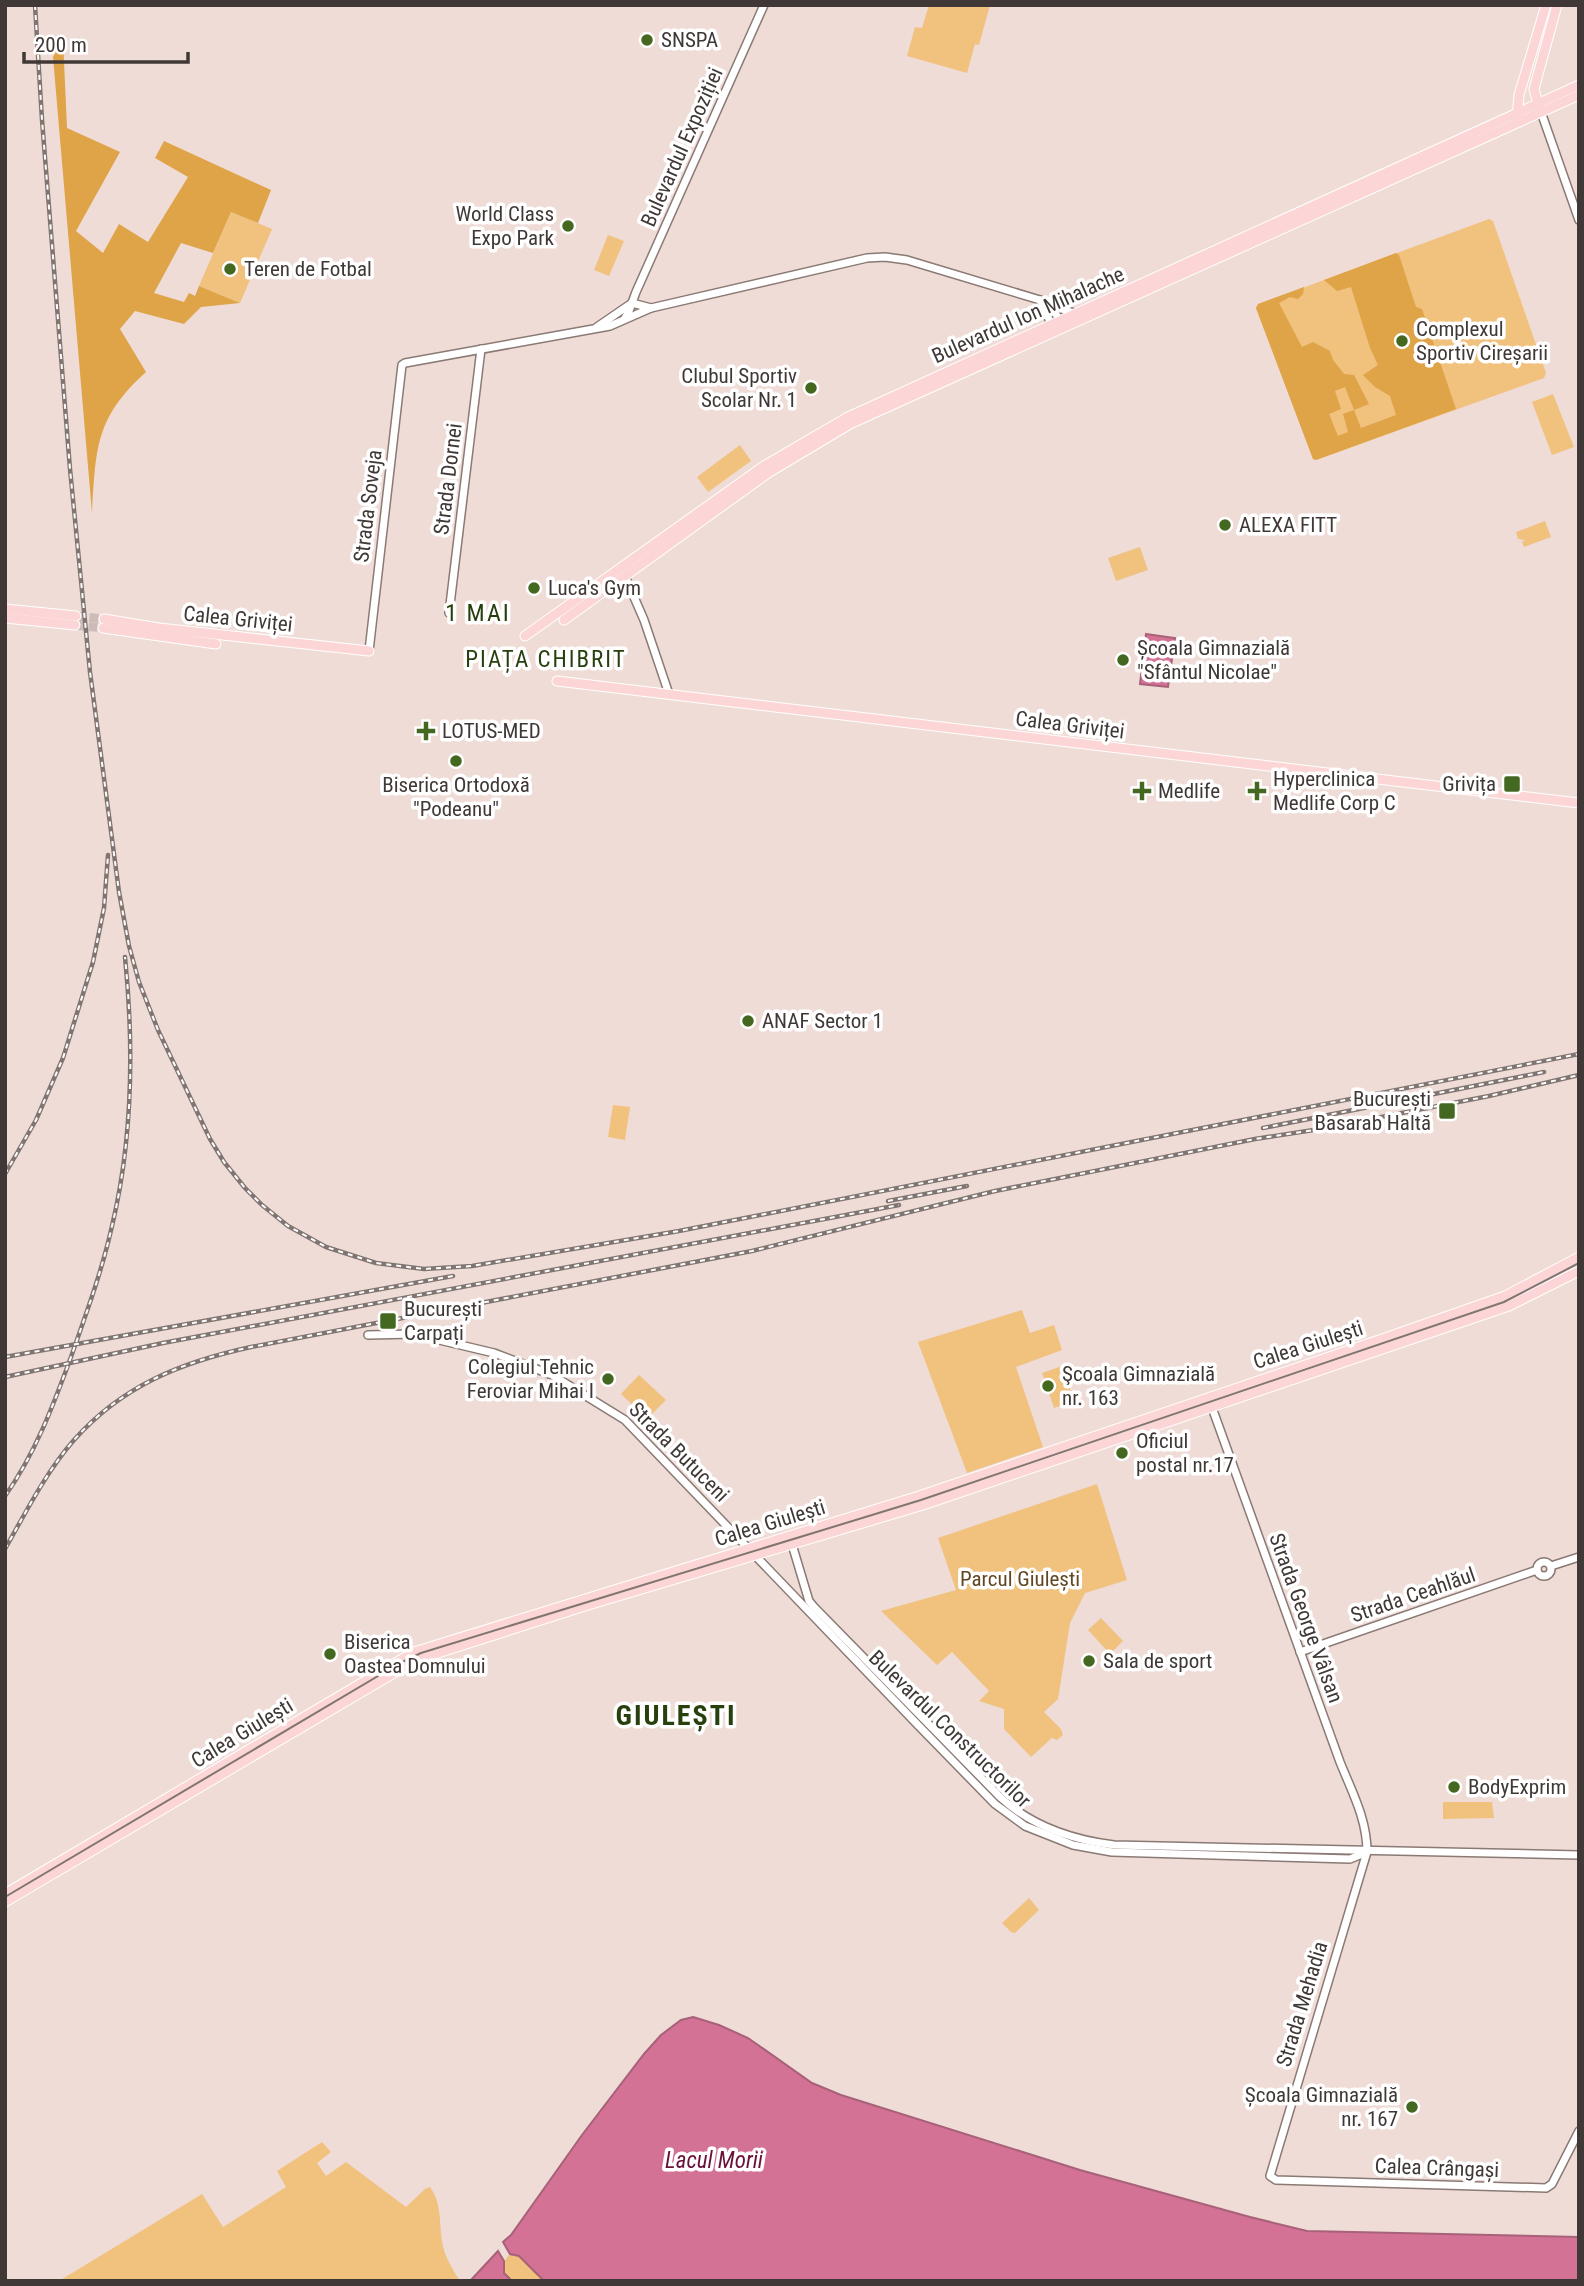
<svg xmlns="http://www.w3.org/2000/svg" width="1584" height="2286" font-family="'Roboto Condensed',sans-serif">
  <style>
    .green { fill: #f1c17e }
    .forest { fill: #dfa348; fill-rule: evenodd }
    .water { fill: #d37294; stroke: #a76178; stroke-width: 2 }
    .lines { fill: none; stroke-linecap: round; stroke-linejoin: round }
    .major-tunnel { stroke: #ccbbb7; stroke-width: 9; stroke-dasharray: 9 4.5; stroke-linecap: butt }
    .minor-casing { stroke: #8a7974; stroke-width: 10 }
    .major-casing { stroke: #fff; stroke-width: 11 }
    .minor { stroke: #fff; stroke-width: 7 }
    .major { stroke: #fcd6d7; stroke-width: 9 }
    .tram { stroke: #817572; stroke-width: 2 }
    .rail-casing { stroke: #817572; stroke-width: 4.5 }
    .rail { stroke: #fff; stroke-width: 2; stroke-dasharray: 5; stroke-linecap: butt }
    .poi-dot { fill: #446820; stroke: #fff; stroke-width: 2.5 }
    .labels { text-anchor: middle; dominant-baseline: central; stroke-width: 7; stroke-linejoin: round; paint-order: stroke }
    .poi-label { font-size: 21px; fill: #403836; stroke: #fff; text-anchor: start }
    .street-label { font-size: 21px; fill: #403836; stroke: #fff }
    .park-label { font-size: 21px; fill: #604721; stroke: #fff }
    .neighbourhood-label { font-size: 23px; letter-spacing: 2px; fill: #27400e; stroke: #fff }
    .water-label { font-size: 23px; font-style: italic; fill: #6a113a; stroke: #fff }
    .quarter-label { font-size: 24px; letter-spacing: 2px; fill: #27400e; stroke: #fff }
    .district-label { font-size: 28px; font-weight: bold; letter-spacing: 2px; fill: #27400e; stroke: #fff }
  </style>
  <rect width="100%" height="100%" fill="#efdcd7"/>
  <g class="green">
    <path d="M929 5H990L979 45 975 44 967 73 907 56 915 27 922 28Z"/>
    <path d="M231 212 272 229 240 303 199 286Z"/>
    <path d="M1489 219 1493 221 1546 373 1544 378 1316 460 1313 459 1256 308 1259 304Z"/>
    <path d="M608 235 624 241 609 276 594 270Z"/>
    <path d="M1553 394 1574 447 1552 455 1532 402Z"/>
    <path d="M740 445 751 461 708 492 697 477Z"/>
    <path d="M1545 521 1551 537 1524 547 1522 542 1525 540 1518 539 1516 532Z"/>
    <path d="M1140 547 1148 570 1116 581 1108 558Z"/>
    <path d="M613 1105 630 1107 625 1140 608 1137Z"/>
    <path d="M1022 1310 1030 1333 1054 1325 1062 1350 1016 1367 1043 1447 967 1473 918 1342Z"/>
    <path d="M1062 1366 1074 1401 1054 1408 1042 1373Z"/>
    <path d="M639 1375 666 1400 647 1419 621 1394Z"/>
    <path d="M1097 1484 1127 1580 1085 1593 1070 1623 1058 1699 1044 1712 1061 1729 1063 1735 1057 1740 1052 1738 1031 1757 1004 1729V1709L979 1701 989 1691 952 1652 937 1665 881 1611 956 1590 938 1538Z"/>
    <path d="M1101 1618 1123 1641 1110 1654 1088 1630Z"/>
    <path d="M1443 1802H1492L1494 1818 1443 1819Z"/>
    <path d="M1029 1898 1039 1910 1015 1933 1011 1932 1002 1923Z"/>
    <path d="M322 2142 331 2152 317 2163 326 2176 346 2162 406 2207 425 2189 430 2187C442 2204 439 2221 442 2241 444 2256 452 2268 460 2281H59L202 2194 223 2227 286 2187 277 2171Z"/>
    <path d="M510 2254 519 2256 544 2281H512C502 2271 500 2264 510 2254Z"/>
  </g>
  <g class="forest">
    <path d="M63 39 67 128 120 152 76 231 103 253 119 224 148 242 188 177 155 158 164 141 271 190 258 223 231 212 213 253 181 243 154 293 184 302 189 293 195 296 199 286 240 303 201 307 184 324 135 311 120 329 146 372C95 418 96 448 92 513L53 57Z"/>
    <path d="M1396 253 1399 255 1416 307 1422 309 1456 409 1316 460 1313 459 1256 308 1258 304 1304 287 1303 294 1298 299 1290 297 1279 303 1302 347 1313 342 1330 351 1333 360 1344 374 1354 375 1369 404 1354 410 1361 428 1396 415 1390 396 1375 387 1363 375 1378 365 1370 348 1351 287 1337 291 1324 280ZM1345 387 1354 410 1343 414 1348 432 1338 436 1329 414 1341 409 1335 391Z"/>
  </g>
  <g class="water">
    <path d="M1146 634 1175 638 1168 687 1140 684Z"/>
    <path d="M693 2017 719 2025 748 2038 812 2083 841 2095 1080 2170 1250 2217 1307 2231 1579 2237V2281H544L519 2256 510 2254 503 2242 511 2235 582 2135 644 2054 661 2035 681 2020Z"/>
    <path d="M498 2251 504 2261V2273L512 2281H470Z"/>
  </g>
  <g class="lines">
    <g class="major-tunnel">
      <path d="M76 616 104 619"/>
      <path d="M75 625 103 628"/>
    </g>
    <defs>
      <g id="minor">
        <path d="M1541 112 1579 220"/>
        <path d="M1040 300 1053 328"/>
        <path d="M1052 306 1074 313"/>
        <path d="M625 318 629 311 636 292 764 5"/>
        <path d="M597 327 632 303 651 308"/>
        <path d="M624 574 644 620 669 694"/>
        <path d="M449 613 481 349"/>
        <path d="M369 651 402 365 405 363 610 326 651 308 867 258 885 257 907 260 1040 300 1052 308 1062 324"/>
        <path d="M368 1335 414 1334 494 1353 552 1375 625 1420 916 1723 995 1804 1025 1826 1073 1845 1112 1852 1350 1859 1367 1852"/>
        <path d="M1210 1402 1340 1762C1352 1792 1367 1819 1367 1852L1270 2176 1276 2180 1546 2188 1552 2184 1579 2131"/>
        <path d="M791 1541 809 1601 814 1607 1001 1798C1032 1826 1073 1840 1114 1845L1579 1855"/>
        <circle cx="1544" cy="1569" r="7"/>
        <path d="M1551 1566 1579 1557"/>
        <path d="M1300 1652 1537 1570"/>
      </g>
      <g id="major">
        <path d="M1539 108 1534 89 1557 5"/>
        <path d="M1517 118 1519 95 1546 5"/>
        <path d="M5 609 76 616"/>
        <path d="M5 618 75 625"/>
        <path d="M104 619 159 628 369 651"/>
        <path d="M564 620 768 473 850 424 1579 95"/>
        <path d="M103 628 216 644"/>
        <path d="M525 636 764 466 848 417 1579 85"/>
        <path d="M557 681 1579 803"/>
        <path d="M5 1894 414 1652 919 1496 1385 1338 1505 1296 1579 1257"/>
        <path d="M5 1902 416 1660 588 1605 923 1505 1509 1306 1579 1271"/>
      </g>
    </defs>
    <use href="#minor" class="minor-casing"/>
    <use href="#major" class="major-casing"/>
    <use href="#minor" class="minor"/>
    <use href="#major" class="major"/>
    <path class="tram" d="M5 1897 400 1663 421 1653 921 1500 1504 1302 1579 1263"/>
    <defs>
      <g id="rail">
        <path d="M35 5 42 120 70 469 90 672 119 892 129 946 139 982 158 1030 210 1139 224 1162 245 1188 262 1205 288 1226 326 1247 376 1263 424 1269 472 1266 679 1231 1579 1054"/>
        <path d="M1263 1128 1544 1072"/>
        <path d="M5 1174 36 1120 63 1058 93 962 104 908 108 855"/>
        <path d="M888 1201 967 1186"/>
        <path d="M5 1357 453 1276"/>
        <path d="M5 1377 163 1343 899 1205"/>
        <path d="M5 1496C35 1454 53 1406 71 1357 86 1314 102 1271 112 1226 133 1138 134 1047 125 957"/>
        <path d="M5 1549C26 1512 46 1472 74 1440 123 1385 182 1362 251 1347L752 1251 995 1191 1255 1139 1320 1129 1489 1096 1579 1075"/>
      </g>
    </defs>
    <use href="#rail" class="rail-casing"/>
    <use href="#rail" class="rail"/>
  </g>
  <g class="poi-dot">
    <circle cx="647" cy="40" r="7"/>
    <circle cx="568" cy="226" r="7"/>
    <circle cx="230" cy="269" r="7"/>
    <circle cx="1402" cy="341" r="7"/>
    <circle cx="811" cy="388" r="7"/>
    <circle cx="1225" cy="525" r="7"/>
    <circle cx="534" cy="588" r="7"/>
    <circle cx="1123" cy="660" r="7"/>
    <path d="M422.5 720.5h7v7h7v7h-7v7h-7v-7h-7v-7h7z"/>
    <circle cx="456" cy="761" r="7"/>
    <rect x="1503" y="775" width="18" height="18" rx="3.5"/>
    <path d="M1138.5 780.5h7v7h7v7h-7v7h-7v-7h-7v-7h7z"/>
    <path d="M1253.5 780.5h7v7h7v7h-7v7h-7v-7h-7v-7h7z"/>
    <circle cx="748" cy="1021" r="7"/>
    <rect x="1438" y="1102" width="18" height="18" rx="3.5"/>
    <rect x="379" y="1312" width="18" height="18" rx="3.5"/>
    <circle cx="608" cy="1379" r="7"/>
    <circle cx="1048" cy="1386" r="7"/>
    <circle cx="1122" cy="1453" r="7"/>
    <circle cx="330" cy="1654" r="7"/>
    <circle cx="1089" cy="1661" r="7"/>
    <circle cx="1454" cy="1787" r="7"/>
    <circle cx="1412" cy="2107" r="7"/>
  </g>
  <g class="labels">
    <g class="poi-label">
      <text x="661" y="40">SNSPA</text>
      <text x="554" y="214" text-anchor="end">World Class<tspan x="554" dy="24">Expo Park</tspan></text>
      <text x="244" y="269">Teren de Fotbal</text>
      <text x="1416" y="329">Complexul<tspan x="1416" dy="24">Sportiv Cireșarii</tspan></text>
      <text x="797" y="376" text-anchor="end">Clubul Sportiv<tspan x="797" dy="24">Scolar Nr. 1</tspan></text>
      <text x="1239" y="525">ALEXA FITT</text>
      <text x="548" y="588">Luca's Gym</text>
      <text x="1137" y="648">Școala Gimnazială<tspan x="1137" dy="24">"Sfântul Nicolae"</tspan></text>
      <text x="442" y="731">LOTUS-MED</text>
      <text x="1273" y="779">Hyperclinica<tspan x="1273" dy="24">Medlife Corp C</tspan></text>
      <text x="1496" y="784" text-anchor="end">Grivița</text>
      <text x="456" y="785" text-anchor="middle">Biserica Ortodoxă<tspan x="456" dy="24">"Podeanu"</tspan></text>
      <text x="1158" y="791">Medlife</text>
      <text x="762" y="1021">ANAF Sector 1</text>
      <text x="1431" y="1099" text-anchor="end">București<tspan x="1431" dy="24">Basarab Haltă</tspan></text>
      <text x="404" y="1309">București<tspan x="404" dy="24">Carpați</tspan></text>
      <text x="594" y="1367" text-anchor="end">Colegiul Tehnic<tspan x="594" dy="24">Feroviar Mihai I</tspan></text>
      <text x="1062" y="1374">Şcoala Gimnazială<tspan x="1062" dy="24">nr. 163</tspan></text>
      <text x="1136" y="1441">Oficiul<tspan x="1136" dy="24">postal nr.17</tspan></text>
      <text x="344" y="1642">Biserica<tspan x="344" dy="24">Oastea Domnului</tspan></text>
      <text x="1103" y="1661">Sala de sport</text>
      <text x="1468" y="1787">BodyExprim</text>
      <text x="1398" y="2095" text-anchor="end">Școala Gimnazială<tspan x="1398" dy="24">nr. 167</tspan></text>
    </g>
    <g class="street-label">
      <text transform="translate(682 147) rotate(-66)">Bulevardul Expoziției</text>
      <text transform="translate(1028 315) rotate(-24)">Bulevardul Ion Mihalache</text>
      <text transform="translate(448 479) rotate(-83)">Strada Dornei</text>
      <text transform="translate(368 506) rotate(-83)">Strada Soveja</text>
      <text transform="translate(238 619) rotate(6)">Calea Griviței</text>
      <text transform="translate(1070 725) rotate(7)">Calea Griviței</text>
      <text transform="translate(1308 1345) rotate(-18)">Calea Giulești</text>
      <text transform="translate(679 1452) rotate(45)">Strada Butuceni</text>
      <text transform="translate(770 1523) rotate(-17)">Calea Giulești</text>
      <text transform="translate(1413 1595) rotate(-19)">Strada Ceahlăul</text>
      <text transform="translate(1306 1618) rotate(70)">Strada George Vâlsan</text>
      <text transform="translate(950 1729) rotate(44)">Bulevardul Constructorilor</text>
      <text transform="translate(242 1733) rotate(-31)">Calea Giulești</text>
      <text transform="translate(1302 2004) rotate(-73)">Strada Mehadia</text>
      <text transform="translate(1437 2168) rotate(2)">Calea Crângași</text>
    </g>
    <g class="park-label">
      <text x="1020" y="1579">Parcul Giulești</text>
    </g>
    <g class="neighbourhood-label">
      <text x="546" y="659">PIAȚA CHIBRIT</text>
    </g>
    <g class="water-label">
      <text x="714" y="2160">Lacul Morii</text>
    </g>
    <g class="quarter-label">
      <text x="478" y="613">1 MAI</text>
    </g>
    <g class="district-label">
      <text x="676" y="1715">GIULEȘTI</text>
    </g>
  </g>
  <rect width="1584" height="2286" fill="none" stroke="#403836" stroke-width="14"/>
  <path d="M24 52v10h164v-10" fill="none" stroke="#403836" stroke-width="3.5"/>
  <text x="35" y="52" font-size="21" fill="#403836" stroke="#ffffff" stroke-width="5" paint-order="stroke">200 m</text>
</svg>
